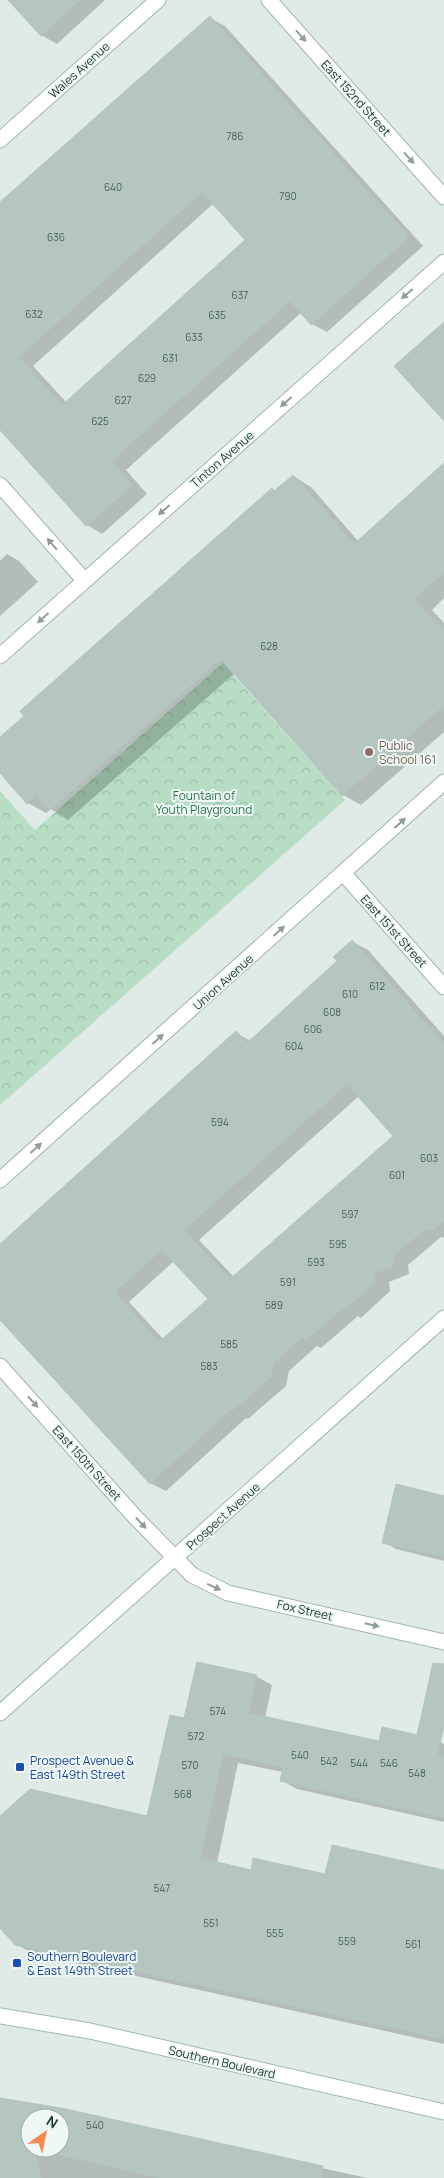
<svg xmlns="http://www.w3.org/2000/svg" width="444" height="2178" font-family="Manrope,sans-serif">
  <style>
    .park { fill: url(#park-crowns) }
    .shadow { fill: #0003; fill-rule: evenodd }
    .building { fill: #b5c6c0; stroke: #b2c5bf; fill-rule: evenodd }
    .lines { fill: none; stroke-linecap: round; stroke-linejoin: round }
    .street-casing { stroke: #a3b3af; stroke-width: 17 }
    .secondary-casing { stroke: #9eb8b1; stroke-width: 17 }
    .street { stroke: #fff; stroke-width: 15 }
    .secondary { stroke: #fff; stroke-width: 15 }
    .oneway { fill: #909e9b }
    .education-dot { fill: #8d6e63; stroke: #f0f8f5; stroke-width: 2 }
    .transit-dot { fill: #1a4fb4; stroke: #f0f8f5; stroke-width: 2 }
    .labels { text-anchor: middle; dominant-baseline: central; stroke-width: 4; stroke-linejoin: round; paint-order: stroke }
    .number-label { font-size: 10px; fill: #455e59 }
    .street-label { font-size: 12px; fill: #203c37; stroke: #f0f8f5 }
    .education-label { font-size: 12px; fill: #785e54; stroke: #f0f8f5; text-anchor: start }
    .park-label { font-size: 12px; fill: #28754d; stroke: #f0f8f5 }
    .transit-label { font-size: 12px; fill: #164399; stroke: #f0f8f5; text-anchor: start }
  </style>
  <defs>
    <pattern id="park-crowns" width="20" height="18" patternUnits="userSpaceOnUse" patternTransform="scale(1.25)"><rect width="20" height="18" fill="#b7dec5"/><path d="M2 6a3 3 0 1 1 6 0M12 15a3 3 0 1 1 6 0" fill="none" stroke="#9dbfaa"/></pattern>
  </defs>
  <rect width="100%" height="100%" fill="#e0ebe7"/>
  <path class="park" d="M223 663 345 800 0 1105V791L35 830Z"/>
  <g class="shadow">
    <path d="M10 0H105L57 44 41 35Z"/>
    <path d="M210 18 225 26 423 246 327 332 312 324 302 312 126 470 147 494 102 534 87 525 0 428V205ZM214 203 246 240 66 402 33 366Z"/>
    <path d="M444 465V598L432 610 444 623V732L361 805 343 795 235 673 68 820 51 809 46 813 28 803 0 771V739L272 489 276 491 293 476 311 487 359 542Z"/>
    <path d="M7 554 19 561 38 582 0 616V561Z"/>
    <path d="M353 942 368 950 444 1036V1238L441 1237 408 1265 409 1274 389 1282 390 1291 361 1318 358 1316 321 1348 317 1346 289 1371 286 1386 248 1419 246 1418 166 1491 150 1483 0 1318V1245L236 1033 251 1041 338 961ZM359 1096 395 1136 234 1277 199 1240ZM174 1261 210 1299 164 1340 129 1302Z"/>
    <path d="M444 1497V1561L396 1549 384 1542Z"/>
    <path d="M256 1676 272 1685 265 1718 380 1743 440 1742 444 1744V1822L297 1789 281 1780 283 1772 238 1763 217 1863 252 1871 326 1875 444 1871V2044L32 1953 16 1944 0 1927V1817L148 1818 185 1720Z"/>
    <path d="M0 2100 61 2110 367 2178H0ZM30 2118H60V2148H30Z"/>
  </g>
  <g class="building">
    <path d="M8 0H80L41 36Z"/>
    <path d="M210 16 409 237 311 325 290 301 136 439 111 461 133 485 86 526 0 430V202ZM202 192 245 240 62 405 19 357Z"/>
    <path d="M444 322V421L394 366Z"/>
    <path d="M444 463V572L414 599 444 632V705L342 796 221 659 50 810 36 796 27 804 0 773V737L24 716 20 711 272 488 274 491 293 475 354 544Z"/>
    <path d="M352 940 444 1044V1220L432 1231 425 1229 393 1256 394 1266 374 1273 375 1283 344 1310 342 1309 306 1340 301 1338 274 1363 271 1377 232 1411 230 1410 150 1484 0 1320V1244L236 1031 247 1043 337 961 333 957ZM347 1084 393 1136 230 1279 184 1230ZM162 1250 208 1299 159 1342 115 1292Z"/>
    <path d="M396 1484 444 1496V1557L382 1543Z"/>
    <path d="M197 1662 257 1675 248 1713 379 1741 382 1727 417 1735 433 1663 444 1664V1727L437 1756 444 1757V1818L280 1781 283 1767 223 1754 200 1858 251 1870 253 1858 325 1874 332 1845 444 1870V2039L15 1945 0 1928V1816L30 1789 147 1816 170 1715 184 1718Z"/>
    <path d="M0 2098 61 2108 323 2166 322 2178H160L34 2149 41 2178H0ZM30 2118H60V2148H30Z"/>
  </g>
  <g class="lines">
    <defs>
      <g id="street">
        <path d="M269 0 444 197"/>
        <path d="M0 140 158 0"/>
        <path d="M0 485 84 580"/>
        <path d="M0 656 444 262"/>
        <path d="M344 874 444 987"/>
        <path d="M0 1180 444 782"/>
        <path d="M0 1366 136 1518 192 1575 228 1593 444 1642"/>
      </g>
      <g id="secondary">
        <path d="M0 1713 444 1318"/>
        <path d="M0 2016 90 2031 444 2112"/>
      </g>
    </defs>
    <use href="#street" class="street-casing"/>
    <use href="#secondary" class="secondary-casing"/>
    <use href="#street" class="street"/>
    <use href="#secondary" class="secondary"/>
  </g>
  <defs><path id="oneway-solid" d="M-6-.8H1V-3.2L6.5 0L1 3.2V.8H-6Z" transform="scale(1.25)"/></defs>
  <g class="oneway">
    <use href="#oneway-solid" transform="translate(301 36) rotate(48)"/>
    <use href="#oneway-solid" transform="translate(409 158) rotate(48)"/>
    <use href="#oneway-solid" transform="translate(407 294) rotate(139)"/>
    <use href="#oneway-solid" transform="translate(286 402) rotate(139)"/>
    <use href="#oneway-solid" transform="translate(164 510) rotate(139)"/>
    <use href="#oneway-solid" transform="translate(52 544) rotate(-131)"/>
    <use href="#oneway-solid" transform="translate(43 618) rotate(138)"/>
    <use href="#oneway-solid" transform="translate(400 823) rotate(-42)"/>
    <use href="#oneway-solid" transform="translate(279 931) rotate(-42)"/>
    <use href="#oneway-solid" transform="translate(158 1039) rotate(-42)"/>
    <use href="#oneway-solid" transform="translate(36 1148) rotate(-42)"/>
    <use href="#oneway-solid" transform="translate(33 1402) rotate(48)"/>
    <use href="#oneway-solid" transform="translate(141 1523) rotate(47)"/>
    <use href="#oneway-solid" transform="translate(214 1587) rotate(24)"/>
    <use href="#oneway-solid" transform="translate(372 1625) rotate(13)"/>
  </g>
  <circle class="education-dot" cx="369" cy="752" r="5"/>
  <g class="transit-dot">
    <rect x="15" y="1762" width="10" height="10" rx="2.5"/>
    <rect x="12" y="1958" width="10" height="10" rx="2.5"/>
  </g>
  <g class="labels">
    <g class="number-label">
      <text x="235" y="136">786</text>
      <text x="113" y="187">640</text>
      <text x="288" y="196">790</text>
      <text x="56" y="237">636</text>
      <text x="240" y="295">637</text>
      <text x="34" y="314">632</text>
      <text x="217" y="315">635</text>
      <text x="194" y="337">633</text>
      <text x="170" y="358">631</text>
      <text x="147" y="378">629</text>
      <text x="123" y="400">627</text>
      <text x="100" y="421">625</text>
      <text x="269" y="646">628</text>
      <text x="377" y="986">612</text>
      <text x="350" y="994">610</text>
      <text x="332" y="1012">608</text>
      <text x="313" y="1029">606</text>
      <text x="294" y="1046">604</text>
      <text x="220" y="1122">594</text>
      <text x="429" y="1158">603</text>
      <text x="397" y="1175">601</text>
      <text x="350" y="1214">597</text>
      <text x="338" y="1244">595</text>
      <text x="316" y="1262">593</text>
      <text x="288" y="1282">591</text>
      <text x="274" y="1305">589</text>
      <text x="229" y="1344">585</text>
      <text x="209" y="1366">583</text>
      <text x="218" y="1711">574</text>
      <text x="196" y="1736">572</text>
      <text x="300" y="1755">540</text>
      <text x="329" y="1761">542</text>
      <text x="359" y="1763">544</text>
      <text x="389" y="1763">546</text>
      <text x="190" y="1765">570</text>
      <text x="417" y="1773">548</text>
      <text x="183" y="1794">568</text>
      <text x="162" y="1888">547</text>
      <text x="211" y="1923">551</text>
      <text x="275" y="1933">555</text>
      <text x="347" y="1941">559</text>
      <text x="413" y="1944">561</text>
      <text x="95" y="2125">540</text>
    </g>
    <g class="street-label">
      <text transform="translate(79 70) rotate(-42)">Wales Avenue</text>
      <text transform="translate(356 98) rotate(48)">East 152nd Street</text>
      <text transform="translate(222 459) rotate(-41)">Tinton Avenue</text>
      <text transform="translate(394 931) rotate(48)">East 151st Street</text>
      <text transform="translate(223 982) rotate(-42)">Union Avenue</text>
      <text transform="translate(87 1463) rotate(48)">East 150th Street</text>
      <text transform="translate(223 1516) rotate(-42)">Prospect Avenue</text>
      <text transform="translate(305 1610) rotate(13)">Fox Street</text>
      <text transform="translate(222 2062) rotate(13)">Southern Boulevard</text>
    </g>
    <g class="education-label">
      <text x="379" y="745">Public<tspan x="379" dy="14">School 161</tspan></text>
    </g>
    <g class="park-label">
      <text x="204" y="795">Fountain of<tspan x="204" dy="14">Youth Playground</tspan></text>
    </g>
    <g class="transit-label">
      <text x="30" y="1760">Prospect Avenue &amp;<tspan x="30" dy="14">East 149th Street</tspan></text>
      <text x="27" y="1956">Southern Boulevard<tspan x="27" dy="14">&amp; East 149th Street</tspan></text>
    </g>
  </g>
  <g transform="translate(45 2133) rotate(33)"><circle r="24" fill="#f0f8f5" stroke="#9dada9"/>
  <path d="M0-4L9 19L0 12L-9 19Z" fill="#f98850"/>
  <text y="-8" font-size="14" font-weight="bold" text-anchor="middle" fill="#203c37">N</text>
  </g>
</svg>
